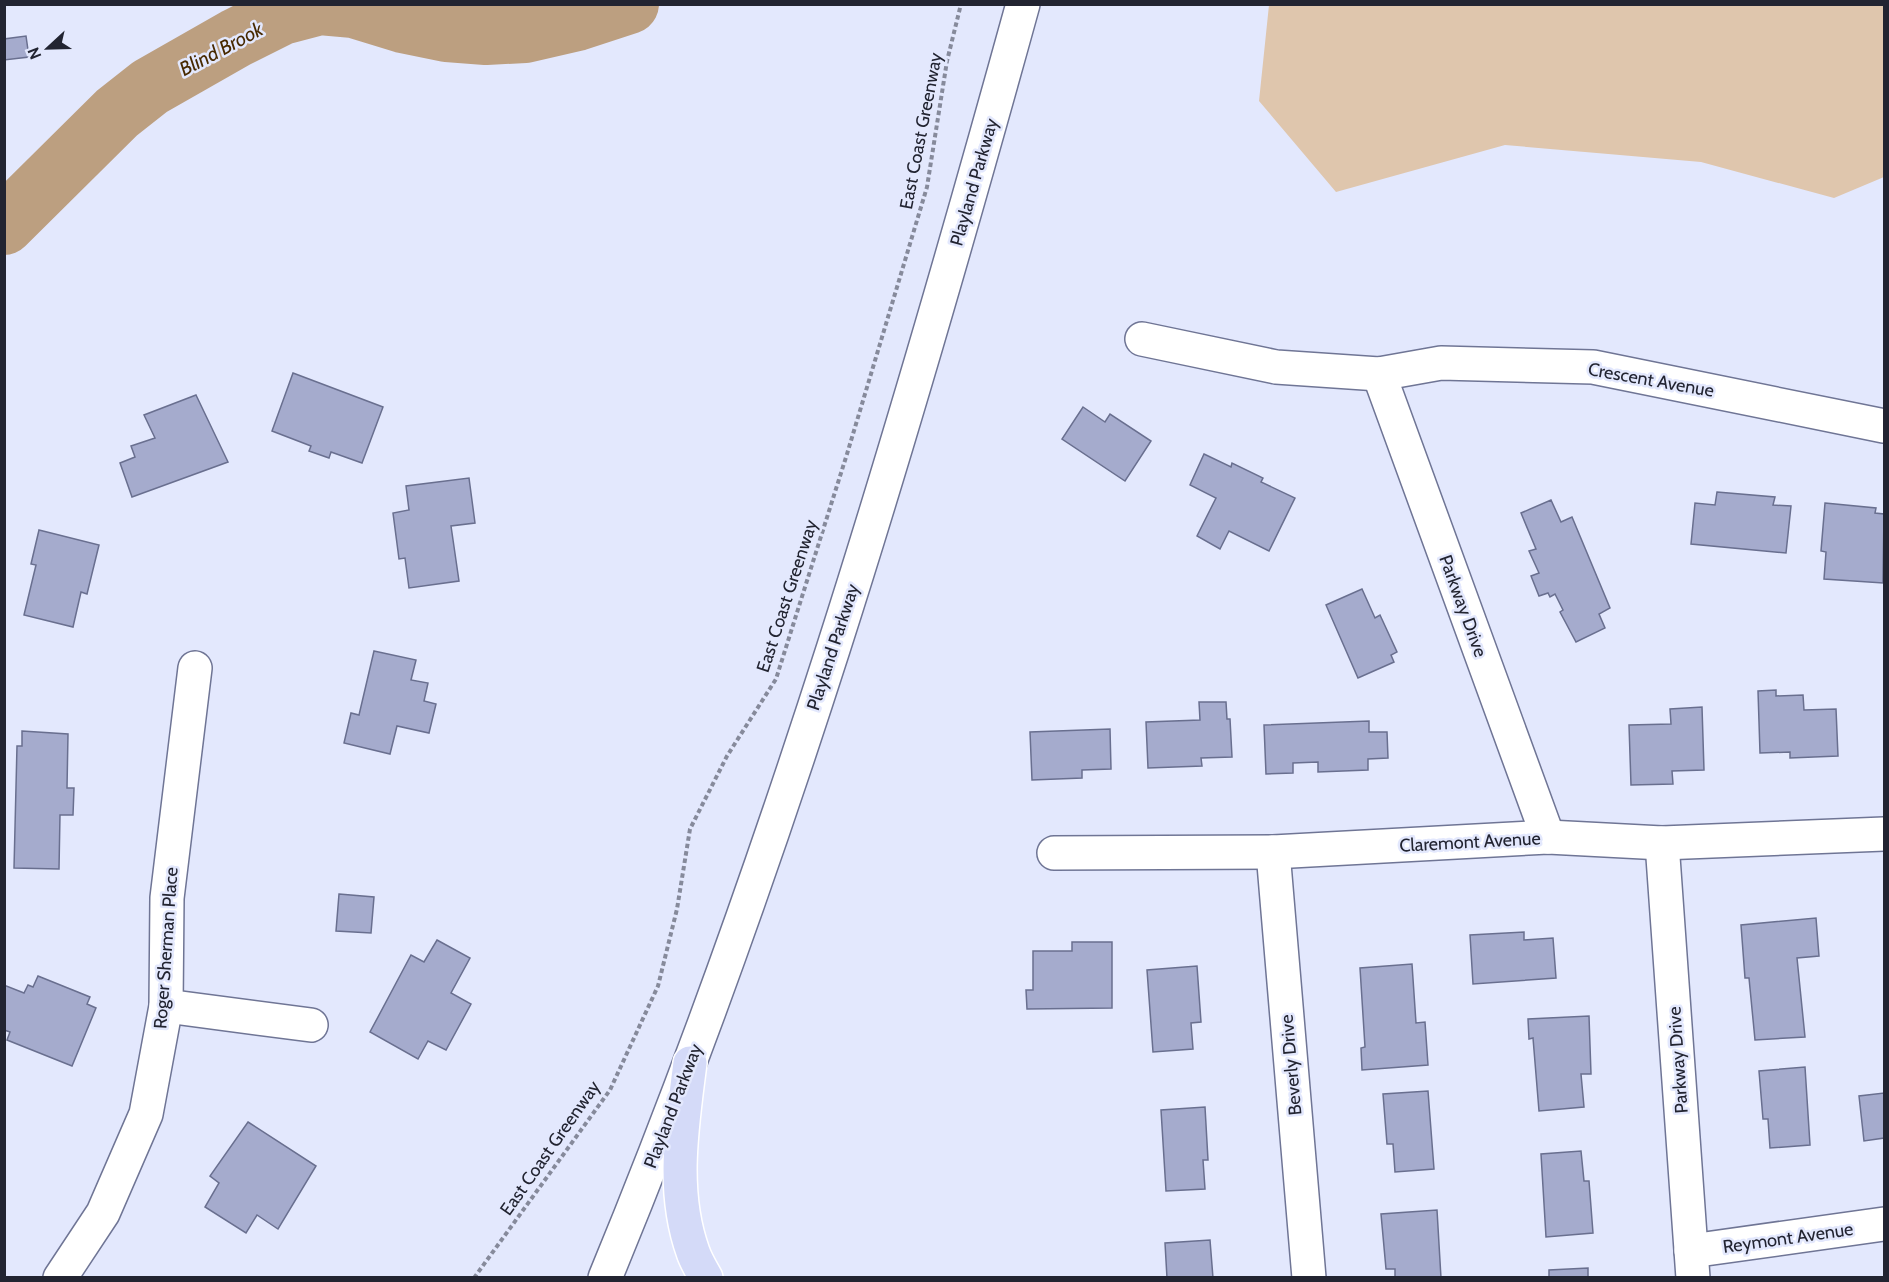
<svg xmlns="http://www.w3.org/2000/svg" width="1889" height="1282" font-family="Cabin,sans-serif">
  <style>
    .green { fill: #dfc6ad }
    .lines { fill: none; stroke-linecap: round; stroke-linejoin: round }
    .river { stroke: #bc9f80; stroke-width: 60 }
    .building { fill: #a5abcd; stroke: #696f8f; stroke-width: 1.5 }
    .minor-casing { stroke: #6f7595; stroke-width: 36 }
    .secondary-casing { stroke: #6f7595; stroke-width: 36 }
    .primary-casing { stroke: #fff; stroke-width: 36 }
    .path { stroke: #868a9b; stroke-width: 4; stroke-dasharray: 4.5 3; stroke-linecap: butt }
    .minor { stroke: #fff; stroke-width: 33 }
    .secondary { stroke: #fff; stroke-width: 33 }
    .primary { stroke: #d4daf8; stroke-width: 33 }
    .labels { text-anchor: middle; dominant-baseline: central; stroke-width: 5; stroke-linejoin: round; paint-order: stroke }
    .street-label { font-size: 18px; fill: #222431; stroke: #e3e8fd }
    .water-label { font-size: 20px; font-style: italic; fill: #472900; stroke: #e3e8fd }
  </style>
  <rect width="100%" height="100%" fill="#e3e8fd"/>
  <path class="green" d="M1269 5H1884V177L1834 198 1701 162 1505 145 1336 192 1259 101Z"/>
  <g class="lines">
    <path class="river" d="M4 225 117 113 150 87 236 38 282 15 320 5 354 8 403 23 447 32 486 35 525 33 577 21 629 4"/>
  </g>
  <g class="building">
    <path d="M26 36 29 57 4 60V39Z"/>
    <path d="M293 373 383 407 362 463 331 452 329 458 309 451 311 446 272 431Z"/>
    <path d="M196 395 228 462 132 497 120 463 135 457 131 446 155 438 144 415Z"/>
    <path d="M1083 407 1105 422 1110 414 1151 441 1125 481 1062 439Z"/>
    <path d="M1204 454 1231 467 1232 463 1263 478 1261 482 1295 498 1269 551 1229 531 1220 549 1197 536 1216 498 1190 485Z"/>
    <path d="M469 478 475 523 451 526 459 581 409 588 405 558 399 559 393 513 409 510 406 486Z"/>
    <path d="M1717 492 1775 497 1773 505 1791 506 1786 553 1691 544 1695 503 1715 505Z"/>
    <path d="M1551 500 1561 522 1572 517 1610 608 1599 614 1605 628 1576 642 1560 612 1563 610 1555 594 1550 597 1548 593 1539 596 1531 576 1539 573 1529 551 1536 549 1521 513Z"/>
    <path d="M1825 503 1876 508 1875 513 1884 514 1883 583 1824 579 1826 552 1821 551Z"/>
    <path d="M39 530 99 545 87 594 81 592 73 627 24 615 36 565 31 564Z"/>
    <path d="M1362 589 1375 618 1380 615 1397 652 1391 655 1394 662 1358 678 1326 605Z"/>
    <path d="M374 651 416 660 411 680 428 683 424 701 436 704 429 733 397 726 390 754 344 743 351 713 359 715Z"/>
    <path d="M1776 690V696L1803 695 1804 710 1836 709 1838 756 1790 758V752L1760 753 1758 691Z"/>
    <path d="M1199 702H1226L1227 719H1230L1232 757 1201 758 1202 766 1148 768 1146 722 1200 720Z"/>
    <path d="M1702 707 1704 770 1672 771 1673 784 1631 785 1629 725 1671 724 1670 709Z"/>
    <path d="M1369 721V732H1387L1388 758 1368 759V770L1318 772V762L1293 763V773L1266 774 1264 725Z"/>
    <path d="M1110 729 1111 769 1082 770V778L1032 780 1030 732Z"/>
    <path d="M22 731 68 734 67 788H74L73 815H60L59 869 14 868 17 746H22Z"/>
    <path d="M339 894 374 897 371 933 336 931Z"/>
    <path d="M1816 918 1819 956 1797 958 1805 1037 1755 1040 1749 978H1745L1741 925Z"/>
    <path d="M1524 932V940L1553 938 1556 978 1473 984 1470 935Z"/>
    <path d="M437 940 470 958 451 993 471 1004 446 1050 428 1041 418 1059 370 1032 411 955 424 962Z"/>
    <path d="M1072 942H1112V1008L1027 1009 1026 990H1033V951H1072Z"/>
    <path d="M1412 964 1416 1023 1425 1022 1428 1065 1362 1070 1361 1048 1365 1047 1360 968Z"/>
    <path d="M1197 966 1201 1022 1191 1023 1193 1049 1153 1052 1147 970Z"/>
    <path d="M38 976 90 997 87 1004 96 1008 72 1066 7 1040 10 1032 4 1030V985L24 993 28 985 33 987Z"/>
    <path d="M1589 1016 1591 1074H1581L1584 1107 1539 1111 1533 1038 1529 1039 1528 1019Z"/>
    <path d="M1805 1067 1810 1145 1770 1148 1768 1119H1763L1759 1071Z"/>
    <path d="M1428 1091 1434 1169 1395 1172 1393 1144H1387L1383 1094Z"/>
    <path d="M1884 1093V1138L1864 1141 1859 1096Z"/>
    <path d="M1205 1107 1208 1160H1203L1205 1189 1166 1191 1161 1110Z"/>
    <path d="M248 1122 316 1166 278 1229 257 1215 246 1233 205 1207 219 1183 210 1176Z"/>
    <path d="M1581 1151 1584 1181H1589L1593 1233 1546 1237 1541 1154Z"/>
    <path d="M1437 1210 1441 1278H1395V1269H1386L1381 1214Z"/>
    <path d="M1210 1240 1213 1278H1167L1165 1243Z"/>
    <path d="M1588 1268V1278H1549V1270Z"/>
  </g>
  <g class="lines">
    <defs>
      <g id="minor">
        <path d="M1142 339 1276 367 1379 374 1441 363 1593 367 1884 426"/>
        <path d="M1379 374 1548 837"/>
        <path d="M1662 843 1693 1278"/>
        <path d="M1273 852 1309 1278"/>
        <path d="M1054 853 1273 852 1548 837 1662 843 1884 834"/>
        <path d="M166 1006 311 1025"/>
        <path d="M1691 1251 1884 1224"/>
        <path d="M60 1278 103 1213 146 1114 166 1006 167 898 195 668"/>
      </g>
      <path id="secondary" d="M605 1278C776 865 904 435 1023 4"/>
      <path id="primary" d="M690 1063C682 1126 671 1191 693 1252 696 1261 701 1269 706 1278"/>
    </defs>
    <use href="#minor" class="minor-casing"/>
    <use href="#secondary" class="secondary-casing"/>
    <use href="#primary" class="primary-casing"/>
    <path class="path" d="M474 1278 610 1090 658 986 677 909 690 829 727 756 776 679 847 454 927 187 947 61 961 4"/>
    <use href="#minor" class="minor"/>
    <use href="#secondary" class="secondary"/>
    <use href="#primary" class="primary"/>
  </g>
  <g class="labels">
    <g class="street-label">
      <text transform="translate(921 131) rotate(-79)">East Coast Greenway</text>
      <text transform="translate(974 182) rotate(-74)">Playland Parkway</text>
      <text transform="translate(1651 380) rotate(10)">Crescent Avenue</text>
      <text transform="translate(787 596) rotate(-72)">East Coast Greenway</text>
      <text transform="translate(1463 606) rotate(70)">Parkway Drive</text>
      <text transform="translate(833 647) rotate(-72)">Playland Parkway</text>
      <text transform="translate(1470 842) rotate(-3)">Claremont Avenue</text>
      <text transform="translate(166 948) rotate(-86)">Roger Sherman Place</text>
      <text transform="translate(1678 1060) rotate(-94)">Parkway Drive</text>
      <text transform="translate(1291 1065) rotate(-95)">Beverly Drive</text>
      <text transform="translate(673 1106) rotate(-69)">Playland Parkway</text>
      <text transform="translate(550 1148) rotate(-55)">East Coast Greenway</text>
      <text transform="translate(1788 1238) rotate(-8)">Reymont Avenue</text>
    </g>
    <g class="water-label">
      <text transform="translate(221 49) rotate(-28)">Blind Brook</text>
    </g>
  </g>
  <rect width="1889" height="1282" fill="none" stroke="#222431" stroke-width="12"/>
  <g transform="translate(48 48) rotate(248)" stroke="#e3e8fd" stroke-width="4.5" paint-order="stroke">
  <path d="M0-4.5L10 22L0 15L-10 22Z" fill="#222431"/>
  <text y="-9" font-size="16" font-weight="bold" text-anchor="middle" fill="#222431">N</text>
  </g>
</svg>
